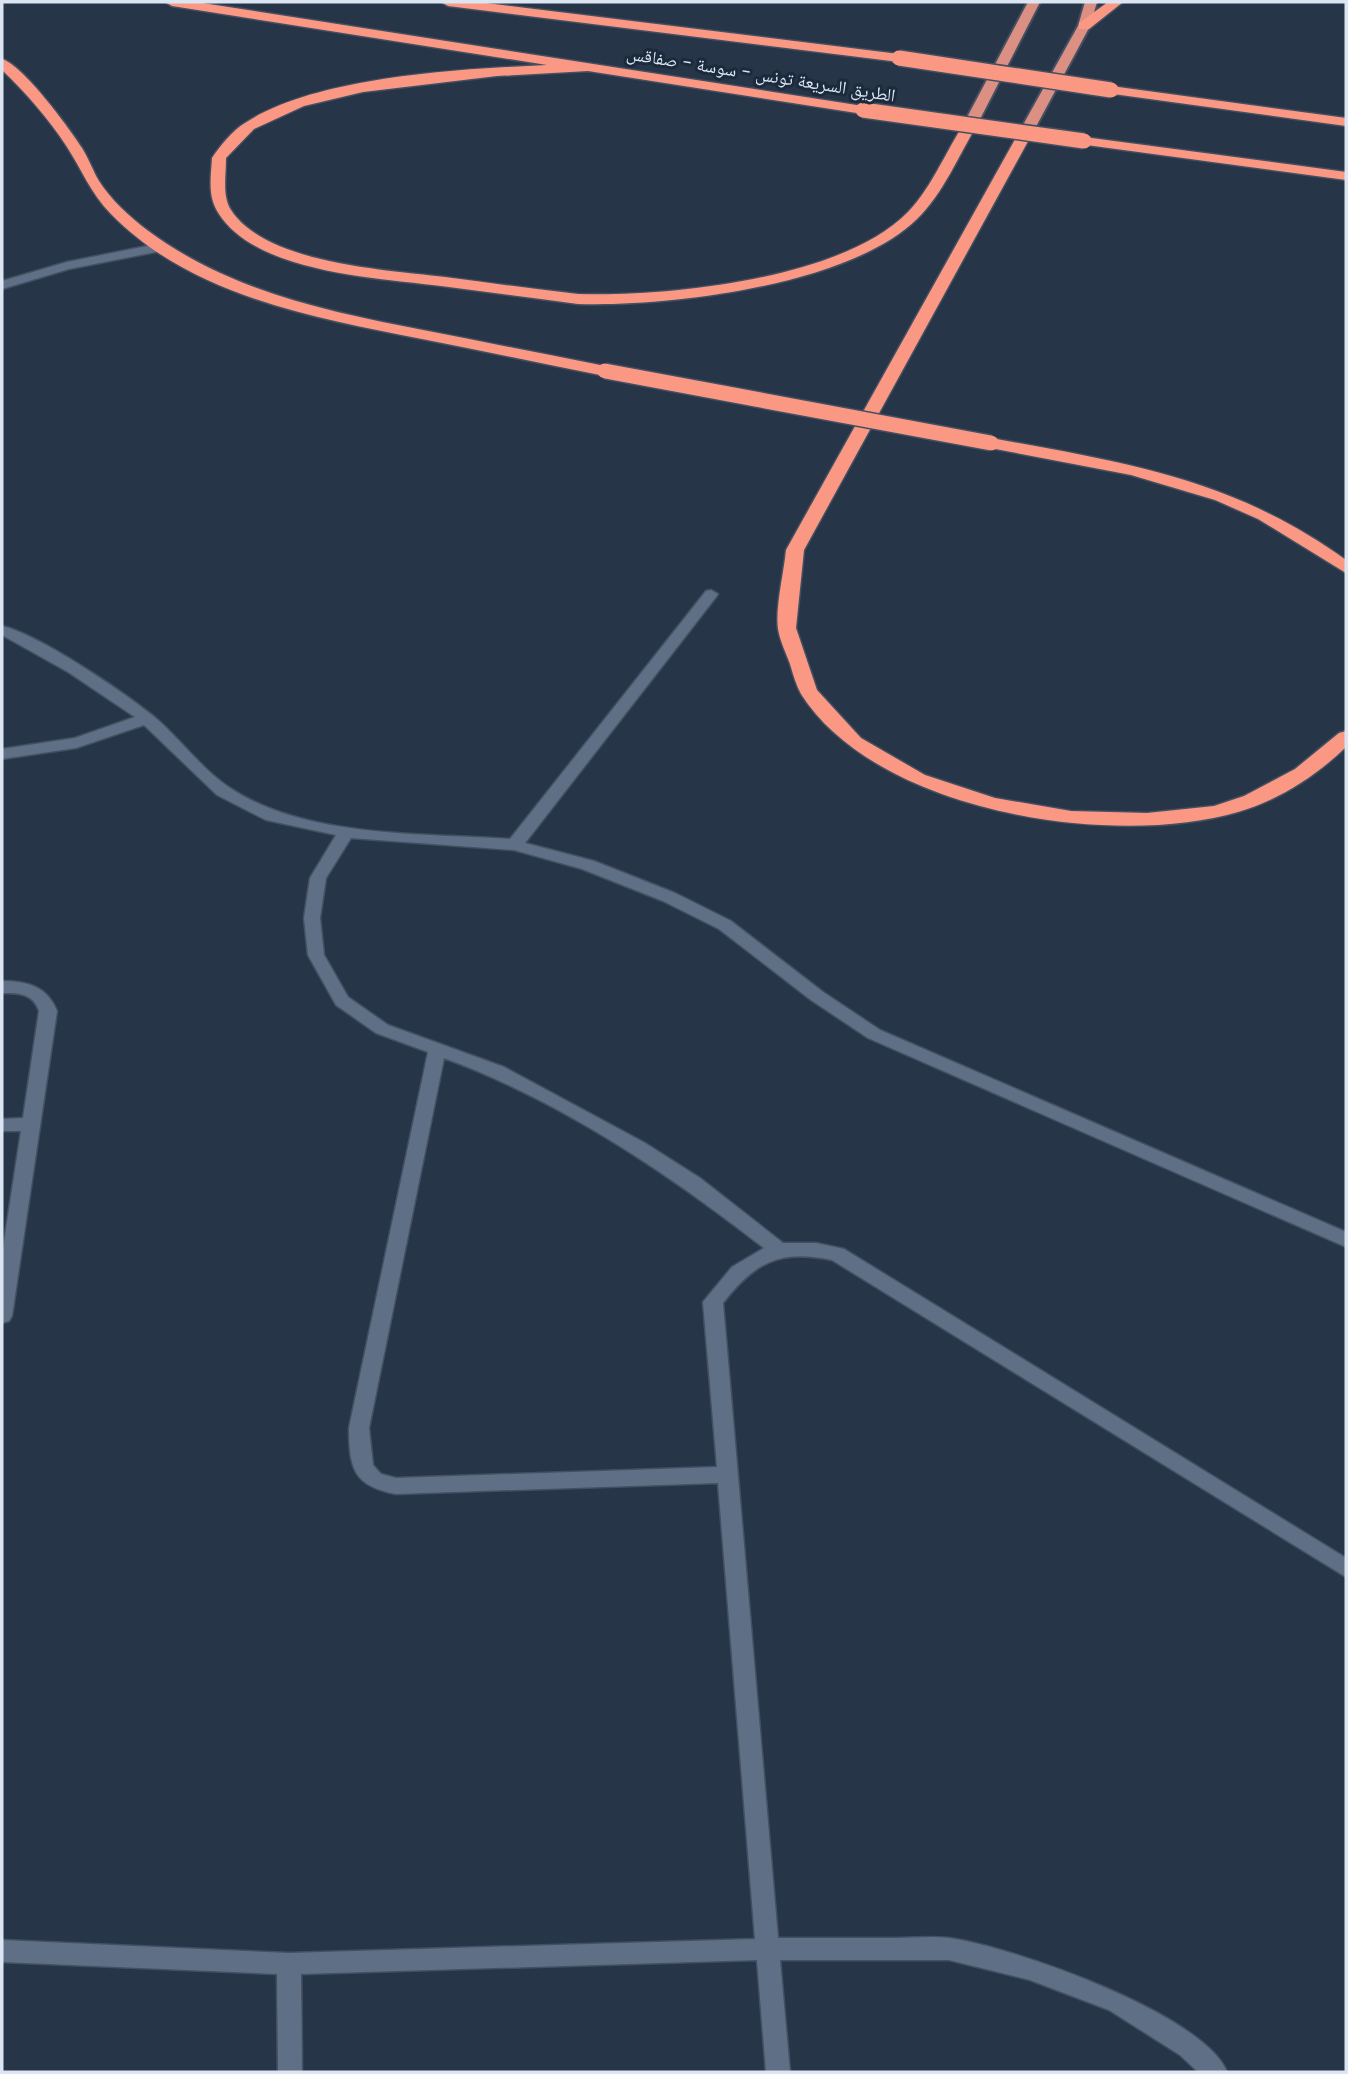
<svg xmlns="http://www.w3.org/2000/svg" width="1348" height="2074" font-family="Poppins,'Noto Naskh Arabic',sans-serif">
  <style>
    .lines { fill: none; stroke-linecap: round; stroke-linejoin: round }
    .minor-casing { stroke: #445061; stroke-width: 3 }
    .trunk-casing { stroke: #445061; stroke-width: 4 }
    .motorway-casing { stroke: #445061; stroke-width: 3 }
    .minor { fill: #5f7086; fill-rule: evenodd }
    .trunk { fill: #dc9084; fill-rule: evenodd }
    .motorway { fill: #fb9884; fill-rule: evenodd }
    .motorway-bridge-casing { stroke: #445061; stroke-width: 18; stroke-linecap: butt }
    .motorway-bridge { stroke: #fb9884; stroke-width: 15 }
    .labels { text-anchor: middle; dominant-baseline: central; stroke-width: 6; stroke-linejoin: round; paint-order: stroke }
    .far-street-label { font-size: 18px; fill: #dce5f2; stroke: #1c2a3d }
  </style>
  <rect width="100%" height="100%" fill="#263548"/>
  <g class="lines">
    <defs>
      <g id="minor">
        <path d="M162 243 168 247 166 250 69 269 2 289V281L67 262Z"/>
        <path d="M711 590 718 594 716 597 525 843 594 861 675 893 731 921 823 992 880 1030 1346 1232V1247L868 1038 811 1000 719 929 663 901 582 869 514 850 351 838 326 878 320 918 324 955 348 997 388 1025 504 1067 645 1143 700 1178 783 1243H816L844 1249 1346 1558V1577L832 1260C780 1249 755 1262 723 1303L778 1938C817 1938 857 1938 896 1938 913 1938 932 1936 949 1938 1010 1946 1204 2014 1227 2072H1198L1180 2055 1109 2010 1030 1980 949 1960H780L790 2072H766L757 1960 301 1974 302 2072H278L277 1974 2 1962V1940L289 1953 755 1939 718 1483 396 1494C354 1486 349 1469 349 1428L428 1052 376 1033 336 1005 308 955 304 918 310 878 336 835 266 820 217 795 144 725 76 748 2 759V749L75 738 135 717 68 672 2 635V626C38 634 122 691 152 715 179 737 201 769 230 788 306 838 421 833 510 839L706 591ZM444 1058C561 1101 666 1172 764 1248L732 1267 703 1302 717 1467 396 1478 381 1474 373 1465 369 1428Z"/>
        <path d="M2 981C27 981 47 986 57 1011L12 1316 9 1321 2 1323V1255L21 1131H2V1119L23 1118 39 1011C33 993 18 993 2 993Z"/>
      </g>
      <g id="trunk">
        <path d="M1028 2H1040L977 125 965 128 963 125Z"/>
        <path d="M1085 2H1097L1090 26 1032 134 1020 137 1018 134 1078 26Z"/>
      </g>
      <g id="motorway">
        <path d="M165 2H196L863 106 870 110 863 114 588 71 497 76 363 92 304 106 254 129 226 158C226 176 222 196 231 210 266 264 388 270 445 277 490 283 534 289 578 294 668 297 843 279 908 212 932 187 946 151 965 122L977 125C959 155 943 194 917 219 850 285 670 307 578 304 532 298 487 292 441 286 378 278 257 273 219 214 207 197 211 177 212 158 220 146 233 130 245 123 317 76 463 69 547 65L172 6Z"/>
        <path d="M441 2H478L899 54 906 58 899 62 448 6Z"/>
        <path d="M1108 2H1123L1089 29H1079V23Z"/>
        <path d="M2 59C23 65 70 129 82 148 89 159 93 171 99 181 111 200 130 217 147 230 229 291 326 311 423 330 484 342 544 354 605 366L613 371 605 376C544 364 483 351 422 339 315 318 191 296 111 214 91 194 82 170 67 147 49 119 26 93 2 70Z"/>
        <path d="M1111 86 1346 118V126L1106 93V87Z"/>
        <path d="M1025 130 1032 134 804 550 796 628 817 690 861 738 925 775 995 798 1071 811 1147 813 1214 806 1244 796 1295 769 1339 733 1346 731V747C1316 776 1279 800 1238 812 1112 849 876 812 801 694 796 685 793 674 790 664 786 653 780 641 778 629 775 608 784 572 786 550L1018 134Z"/>
        <path d="M1084 137 1346 172V180L1079 144 1077 141Z"/>
        <path d="M991 438C1123 462 1235 479 1346 560V573L1258 519 1215 500 1131 475 985 447V439Z"/>
      </g>
    </defs>
    <use href="#minor" class="minor-casing"/>
    <use href="#trunk" class="trunk-casing"/>
    <use href="#motorway" class="motorway-casing"/>
    <use href="#minor" class="minor"/>
    <use href="#trunk" class="trunk"/>
    <use href="#motorway" class="motorway"/>
    <defs>
      <g id="motorway-bridge">
        <path d="M899 58 1111 90"/>
        <path d="M863 110 1084 141"/>
        <path d="M605 371 991 443"/>
      </g>
    </defs>
    <use href="#motorway-bridge" class="motorway-bridge-casing"/>
    <use href="#motorway-bridge" class="motorway-bridge"/>
  </g>
  <g class="labels">
    <g class="far-street-label">
      <text transform="translate(761 74) rotate(9)">الطريق السريعة تونس - سوسة - صفاقس</text>
    </g>
  </g>
  <rect width="1348" height="2074" fill="none" stroke="#dce5f2" stroke-width="7"/>
</svg>
